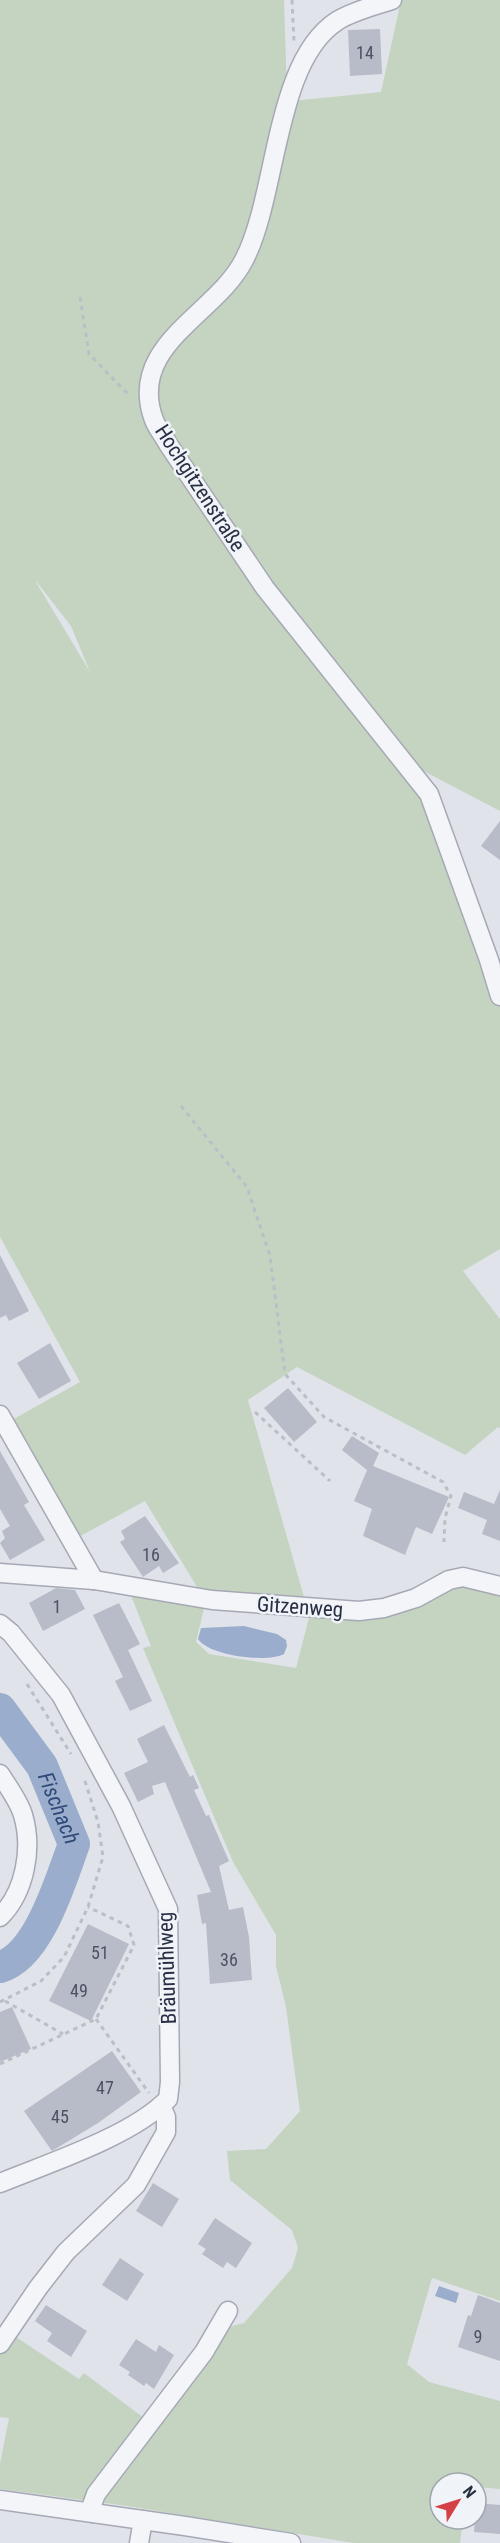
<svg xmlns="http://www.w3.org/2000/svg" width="500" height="2543" font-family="'Roboto Condensed',sans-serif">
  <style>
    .green { fill: #c4d4c1; fill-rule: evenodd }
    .water { fill: #9aadcc }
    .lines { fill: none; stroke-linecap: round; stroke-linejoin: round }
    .river { stroke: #9aadcc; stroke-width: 32 }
    .building { fill: #b8bcc8 }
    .minor-casing { stroke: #a6a9b5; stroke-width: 21 }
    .path { stroke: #bbbec5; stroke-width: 3; stroke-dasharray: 4.5 4.5; stroke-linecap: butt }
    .minor { stroke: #f4f5f8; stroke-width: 18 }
    .labels { text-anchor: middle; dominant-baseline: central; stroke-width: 5; stroke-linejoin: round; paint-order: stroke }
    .number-label { font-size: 18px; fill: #4c5264 }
    .street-label { font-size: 21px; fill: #282f43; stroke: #f0f3f7 }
    .water-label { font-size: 22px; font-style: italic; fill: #304979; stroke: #f0f3f7 }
  </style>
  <rect width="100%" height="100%" fill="#e1e3ea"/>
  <g class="green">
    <path d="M0 0H284L287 93 243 254 159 348 152 420 421 789 486 960 500 1005V1249L463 1271 500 1319V1428L498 1427 465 1455 297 1367 248 1400 306 1604 200 1592 145 1501 75 1539 10 1421 80 1382 0 1237ZM36 581 71 626 90 672 36 582Z"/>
    <path d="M401 0H500V811L414 766 300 627 158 413 157 375 161 359 235 284 292 101 381 92Z"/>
    <path d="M466 1585 500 1592V2301L432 2278 407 2364 429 2382 500 2401V2489L476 2487V2483H440V2519H463L460 2543H354L127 2506 0 2489V2464L9 2418 0 2417V2350L13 2335 79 2379 84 2373 156 2427 232 2326 244 2323 292 2268 298 2248 292 2230 230 2180 227 2151 266 2149 300 2111 286 2007 276 1966V1935L233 1862 143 1648 151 1646 130 1593 205 1604 196 1642 209 1654 296 1668 309 1618 373 1619 404 1613 442 1591Z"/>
  </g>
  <g class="water">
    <path d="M244 1626 277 1634 286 1640 287 1646 284 1654C267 1663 209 1656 198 1639L201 1628Z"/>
    <path d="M439 2286 459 2293 456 2303 435 2296Z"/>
  </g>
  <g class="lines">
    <path class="river" id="s1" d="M0 1709 42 1766 74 1844C61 1879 39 1956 0 1967"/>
  </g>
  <g class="building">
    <path d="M380 29 382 74 350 76 348 30Z"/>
    <path d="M500 821V860L481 846Z"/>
    <path d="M0 1255 29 1311 9 1321 6 1315 0 1318Z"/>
    <path d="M50 1343 71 1381 39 1399 17 1363Z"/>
    <path d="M288 1388 317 1422 294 1442 264 1408Z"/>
    <path d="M352 1436 379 1453 373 1466 449 1497 432 1534 416 1527 405 1555 363 1536 372 1509 354 1501 367 1470 342 1450Z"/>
    <path d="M0 1451 29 1502 24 1505 45 1540 10 1560 0 1543 5 1538 2 1531 10 1526 0 1509Z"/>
    <path d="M500 1490V1541L482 1534 487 1520 458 1508 464 1492 494 1504Z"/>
    <path d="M145 1516 179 1563 163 1573 159 1566 143 1577 120 1542 125 1539 121 1531Z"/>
    <path d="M56 1588 75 1590 85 1609 43 1631 29 1603Z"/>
    <path d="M119 1603 140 1644 128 1650 152 1701 130 1711 115 1681 123 1677 93 1615Z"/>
    <path d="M164 1725 190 1777 193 1775 199 1788 194 1790 206 1816 209 1815 229 1861 219 1866 229 1910 243 1907 249 1937 252 1980 210 1984 206 1923 202 1924 197 1895 211 1892 165 1782 152 1786 154 1794 138 1802 124 1773 148 1762 137 1739Z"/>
    <path d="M88 1924 129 1944 91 2021 49 2001Z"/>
    <path d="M12 2007 31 2049 0 2062V2012Z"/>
    <path d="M112 2051 141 2092 98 2123 52 2151 24 2111Z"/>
    <path d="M153 2183 179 2199 162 2227 136 2211Z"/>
    <path d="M215 2218 252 2243 236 2268 227 2262 223 2268 202 2254 206 2249 198 2244Z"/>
    <path d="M120 2258 144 2274 127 2301 102 2285Z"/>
    <path d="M478 2295 500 2303V2361L458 2347 468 2315 471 2316Z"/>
    <path d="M46 2305 87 2331 71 2357 47 2341 52 2333 35 2321Z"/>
    <path d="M136 2339 156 2352 159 2345 174 2355 154 2389 146 2383 144 2386 128 2375 130 2372 119 2365Z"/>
    <path d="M476 2503 500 2505V2534L474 2532Z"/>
  </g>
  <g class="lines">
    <defs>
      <g id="minor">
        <path d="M392 0C374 6 353 11 337 21 274 62 278 195 244 260 216 315 126 345 154 420 157 428 164 436 168 444L265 588 429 794 489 960 500 996"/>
        <path d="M0 1415 94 1580"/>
        <path d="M0 1573 94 1580 212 1600 359 1611 384 1608 416 1598 449 1580 463 1577 500 1586"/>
        <path d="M0 1624 11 1633 61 1695 121 1806 168 1909 170 2082 168 2099C132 2136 49 2163 0 2183"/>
        <path d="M0 1774C8 1787 19 1801 23 1815 33 1849 25 1892 0 1917"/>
        <path d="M0 2344 38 2288 66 2252 136 2185 166 2132V2117L161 2106"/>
        <path d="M0 2500 185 2526 291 2543"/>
        <path d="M93 2513 92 2505 96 2494 204 2352 228 2311"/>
        <path d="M139 2543 143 2520"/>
      </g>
    </defs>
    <use href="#minor" class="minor-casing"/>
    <g class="path">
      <path d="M292 0 294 42"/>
      <path d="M80 297 89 354 130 396"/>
      <path d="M181 1106 247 1187 270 1256 285 1374 324 1417 443 1482 451 1496 445 1518 444 1542"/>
      <path d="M255 1412 330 1481"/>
      <path d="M27 1684 71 1754"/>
      <path d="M5 2001 63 2034"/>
      <path d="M0 2002 41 1981 64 1957 88 1907 103 1857 98 1822 84 1778"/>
      <path d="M96 2019 149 2093"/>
      <path d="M0 2064 96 2019 134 1945 128 1926 88 1907"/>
    </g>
    <use href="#minor" class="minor"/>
  </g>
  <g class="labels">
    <g class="number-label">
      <text x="365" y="52">14</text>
      <text x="151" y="1554">16</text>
      <text x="57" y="1606">1</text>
      <text x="100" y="1952">51</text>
      <text x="229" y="1959">36</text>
      <text x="79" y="1990">49</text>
      <text x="105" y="2087">47</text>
      <text x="60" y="2116">45</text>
      <text x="478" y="2336">9</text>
    </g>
    <g class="street-label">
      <text transform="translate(200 488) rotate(57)">Hochgitzenstraße</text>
      <text transform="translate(300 1607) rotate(4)">Gitzenweg</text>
      <text transform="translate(167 1968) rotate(-92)">Bräumühlweg</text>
    </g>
    <g class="water-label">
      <text stroke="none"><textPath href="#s1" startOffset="116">Fischach</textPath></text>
    </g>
  </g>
  <g transform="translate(458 2501) rotate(52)"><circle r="28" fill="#f0f3f7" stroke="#a0a5af" stroke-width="1.5"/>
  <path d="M0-4.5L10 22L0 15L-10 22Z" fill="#d54047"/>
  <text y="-9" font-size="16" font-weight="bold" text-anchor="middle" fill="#282f43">N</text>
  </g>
</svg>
